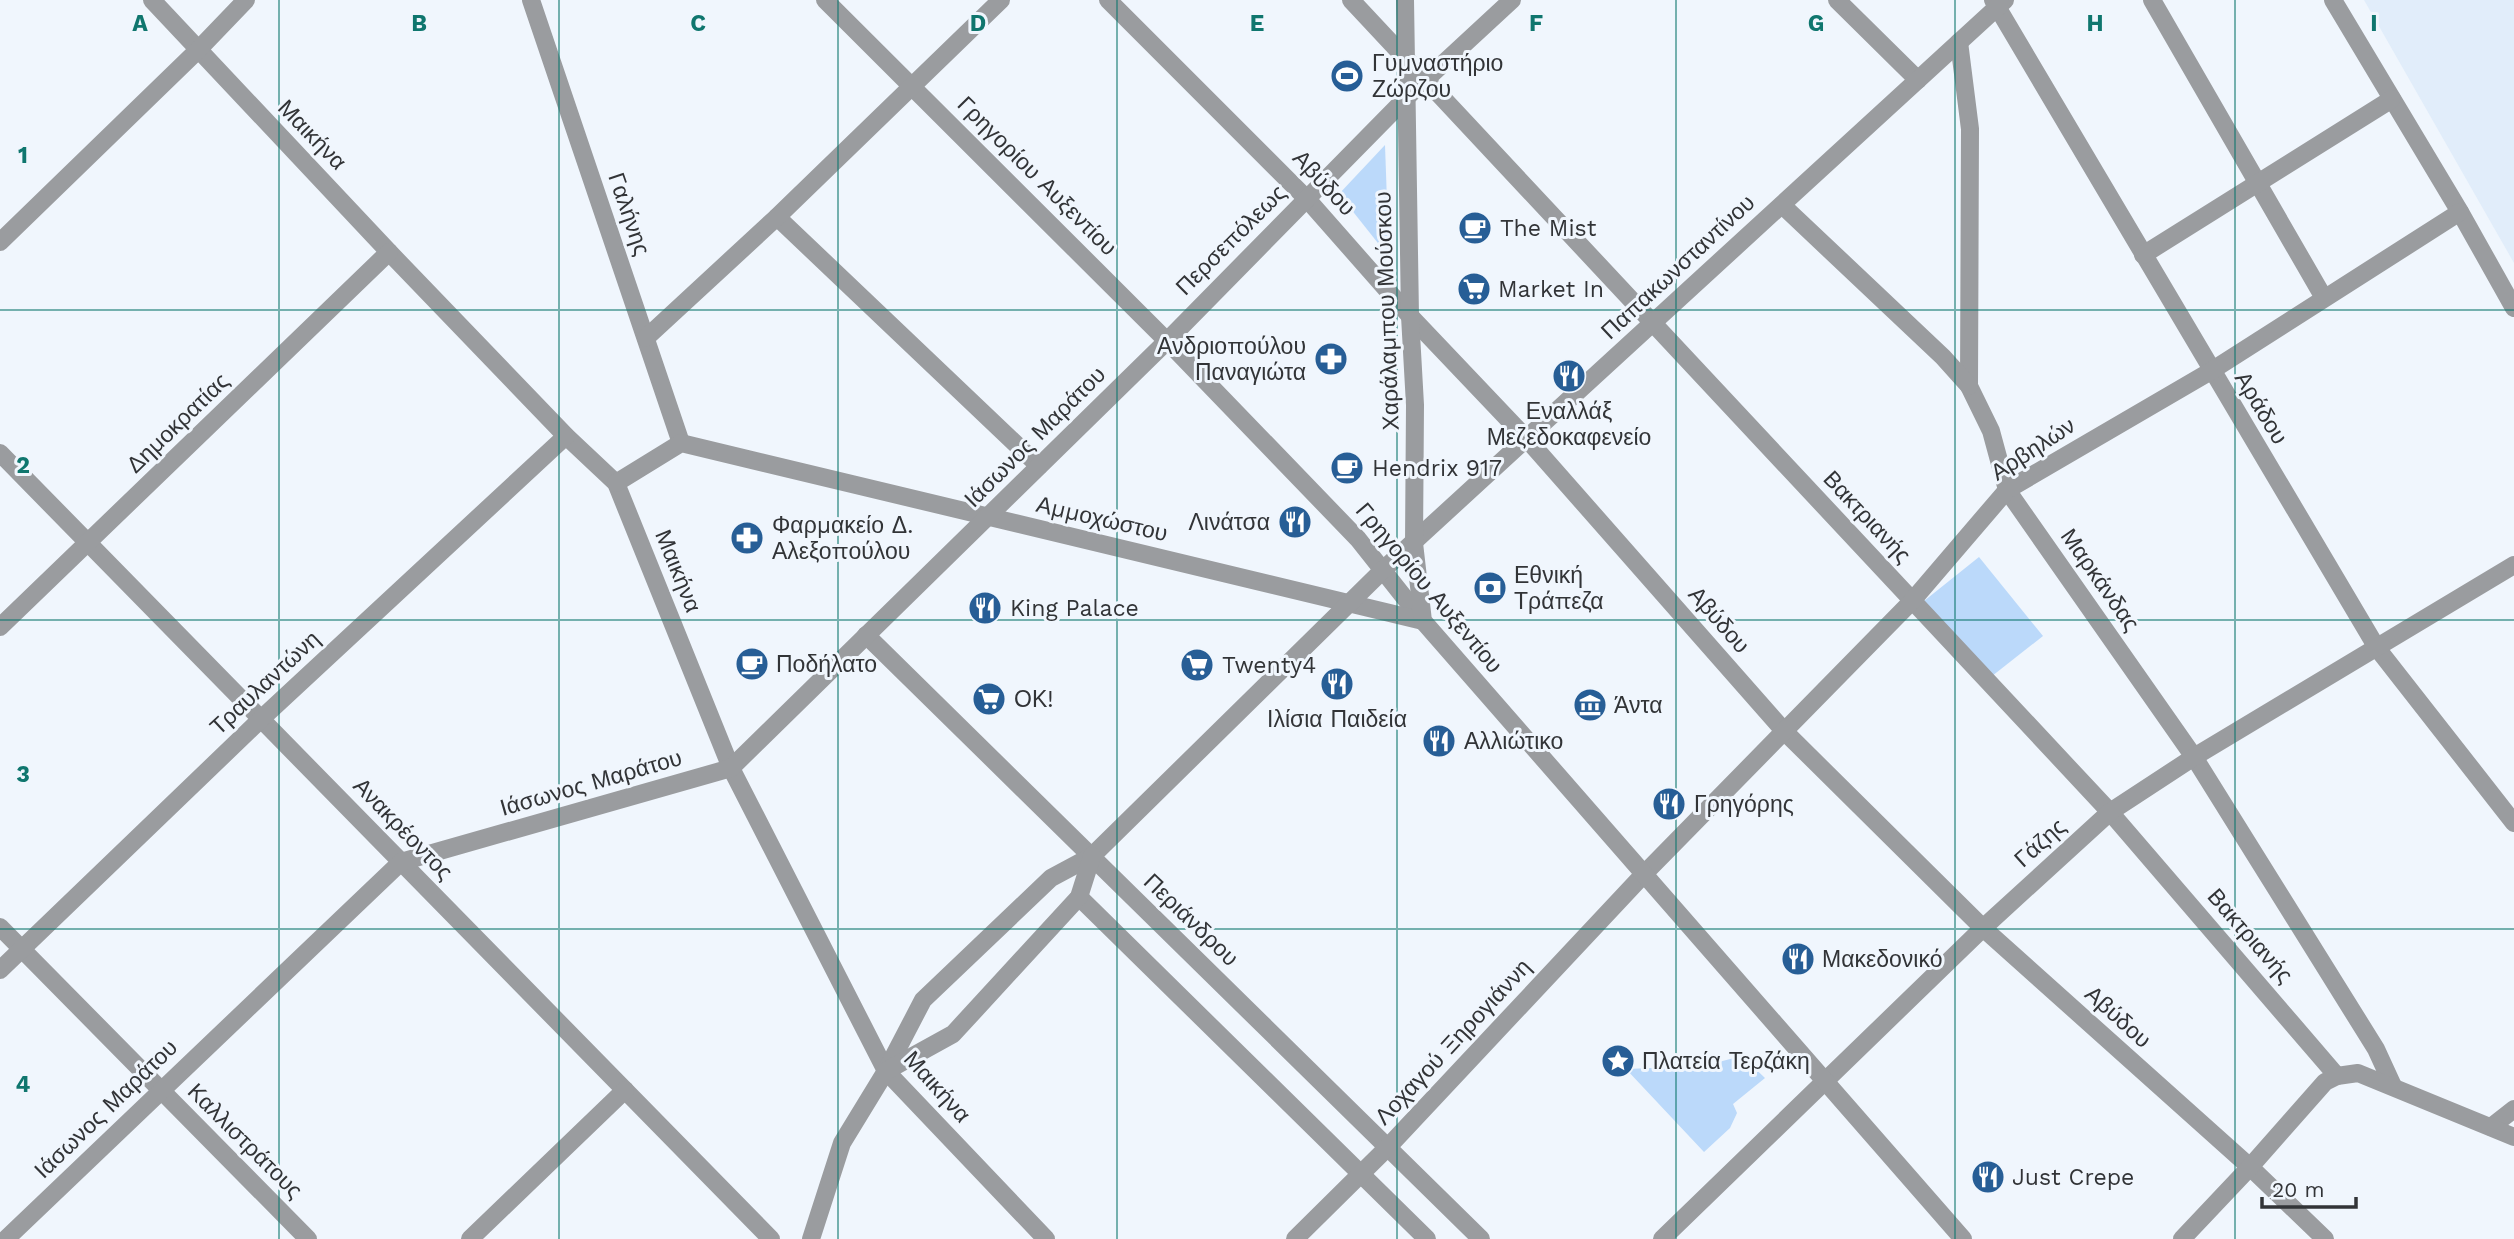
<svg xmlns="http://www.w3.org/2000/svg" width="2514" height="1239" font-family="'Work Sans',sans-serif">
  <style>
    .built { fill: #e1edfa }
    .green { fill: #bbd9fa }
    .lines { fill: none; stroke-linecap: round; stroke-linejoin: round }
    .pedestrian { stroke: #9a9c9f; stroke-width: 18 }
    .minor { stroke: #9a9c9f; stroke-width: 18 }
    .tertiary { stroke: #9a9c9f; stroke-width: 18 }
    .grid { fill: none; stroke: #0f766e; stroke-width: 2; stroke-opacity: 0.55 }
    .labels { text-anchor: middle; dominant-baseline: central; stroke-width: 6; stroke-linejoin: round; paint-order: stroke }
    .poi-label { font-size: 23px; fill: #323437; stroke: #f0f6fd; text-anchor: start }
    .street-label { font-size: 23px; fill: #323437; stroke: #f0f6fd }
    .grid-label { font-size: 23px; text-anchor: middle; font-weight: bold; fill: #0f766e; stroke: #f0f6fd; stroke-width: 6; stroke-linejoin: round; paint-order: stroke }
  </style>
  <rect width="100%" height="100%" fill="#f0f6fd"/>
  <path class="built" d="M2364 0H2514V263Z"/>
  <g class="green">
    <path d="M1385 145 1389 257 1339 194Z"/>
    <path d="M1979 557 2043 636 1987 680 1924 601Z"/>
    <path d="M1742 1056 1765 1078 1733 1104 1737 1113 1730 1128 1704 1152 1626 1069 1703 1066Z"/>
  </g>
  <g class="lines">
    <path class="pedestrian" d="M1307 199 1410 316 1527 439"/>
    <g class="minor">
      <path d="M152 0 389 252 566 436 616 483 731 768 886 1071 1046 1239"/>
      <path d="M531 0 681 443"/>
      <path d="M825 0 1167 341 1358 539 1423 621"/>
      <path d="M1108 0 1307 199"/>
      <path d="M1351 0 2110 812 2337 1076"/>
      <path d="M1837 0 1918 80"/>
      <path d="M1993 0 2377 648 2514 823"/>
      <path d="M2152 0 2324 298"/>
      <path d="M2333 0 2460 212 2514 308"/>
      <path d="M1959 42 1970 129 1969 386 1991 431 2007 490 2194 757 2376 1049 2393 1086"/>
      <path d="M1782 205 1943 357 1969 386"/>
      <path d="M777 217 1039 466"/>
      <path d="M0 242 198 50 246 0"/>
      <path d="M2143 255 2392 99"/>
      <path d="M646 338 777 217 1001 0"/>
      <path d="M1527 439 1785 732 1983 928 2250 1167 2325 1239"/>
      <path d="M0 453 771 1239"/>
      <path d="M616 483 681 443 1423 621"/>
      <path d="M0 627 389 252"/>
      <path d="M866 635 1481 1239"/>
      <path d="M1079 897 1427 1239"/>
      <path d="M0 927 308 1239"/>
      <path d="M0 970 261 719 566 436"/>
      <path d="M886 1071 923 1000 1051 878 1092 856 1384 569 2005 0"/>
      <path d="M2491 1127 2514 1109"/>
      <path d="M6 1239 401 862 731 768 1167 341 1407 97 1512 0"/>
      <path d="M470 1239 625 1090"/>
      <path d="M811 1239 842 1143 886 1071 953 1034 1079 897 1092 856"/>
      <path d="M1295 1239 1388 1147 1644 874 1912 601 2007 490 2211 371 2460 212"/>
      <path d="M1662 1239 1983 928 2110 812 2194 757 2514 565"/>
      <path d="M2182 1239 2250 1167 2325 1082 2337 1076 2358 1073 2514 1137"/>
    </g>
    <path class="tertiary" d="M1405 0 1410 316 1415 405 1414 543 1423 621 1963 1239"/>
  </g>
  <path class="grid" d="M279 0V1239M559 0V1239M838 0V1239M1117 0V1239M1397 0V1239M1676 0V1239M1955 0V1239M2235 0V1239M0 310H2514M0 620H2514M0 929H2514"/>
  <defs>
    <symbol id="stadium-disc" viewBox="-11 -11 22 22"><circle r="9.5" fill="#275e96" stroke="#f0f6fd"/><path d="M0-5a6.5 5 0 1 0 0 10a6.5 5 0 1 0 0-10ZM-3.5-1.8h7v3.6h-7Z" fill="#fff"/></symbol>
    <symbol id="cafe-disc" viewBox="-11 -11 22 22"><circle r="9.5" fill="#275e96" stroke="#f0f6fd"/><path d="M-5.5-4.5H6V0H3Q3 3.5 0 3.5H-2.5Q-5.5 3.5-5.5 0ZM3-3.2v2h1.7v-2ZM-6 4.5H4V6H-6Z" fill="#fff"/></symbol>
    <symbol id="supermarket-disc" viewBox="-11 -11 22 22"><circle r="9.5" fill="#275e96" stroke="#f0f6fd"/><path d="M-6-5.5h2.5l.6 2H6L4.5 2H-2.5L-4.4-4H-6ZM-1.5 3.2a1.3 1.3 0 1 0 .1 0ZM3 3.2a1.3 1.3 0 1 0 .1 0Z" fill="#fff"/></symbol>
    <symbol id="pharmacy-disc" viewBox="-11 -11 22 22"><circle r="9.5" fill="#275e96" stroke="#f0f6fd"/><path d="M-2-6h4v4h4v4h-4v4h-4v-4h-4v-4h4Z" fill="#fff"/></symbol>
    <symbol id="restaurant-disc" viewBox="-11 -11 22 22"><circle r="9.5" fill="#275e96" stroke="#f0f6fd"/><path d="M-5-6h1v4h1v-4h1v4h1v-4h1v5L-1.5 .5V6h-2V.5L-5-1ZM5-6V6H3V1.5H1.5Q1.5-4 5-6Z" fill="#fff"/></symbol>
    <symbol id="bank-disc" viewBox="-11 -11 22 22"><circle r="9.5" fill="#275e96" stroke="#f0f6fd"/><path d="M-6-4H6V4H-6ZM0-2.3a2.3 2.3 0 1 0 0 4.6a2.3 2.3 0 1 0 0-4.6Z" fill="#fff"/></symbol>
    <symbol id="museum-disc" viewBox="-11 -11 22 22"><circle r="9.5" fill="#275e96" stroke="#f0f6fd"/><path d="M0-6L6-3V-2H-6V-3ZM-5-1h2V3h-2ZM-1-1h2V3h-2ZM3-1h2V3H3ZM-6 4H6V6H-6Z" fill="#fff"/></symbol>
    <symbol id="sight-disc" viewBox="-11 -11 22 22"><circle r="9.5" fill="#275e96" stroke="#f0f6fd"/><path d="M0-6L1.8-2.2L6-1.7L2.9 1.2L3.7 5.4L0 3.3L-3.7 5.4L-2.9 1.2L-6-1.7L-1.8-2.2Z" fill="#fff"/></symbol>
  </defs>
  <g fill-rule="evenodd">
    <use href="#stadium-disc" x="1328" y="57" width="38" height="38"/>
    <use href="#cafe-disc" x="1456" y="209" width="38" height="38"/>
    <use href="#supermarket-disc" x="1455" y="270" width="38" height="38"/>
    <use href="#pharmacy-disc" x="1312" y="340" width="38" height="38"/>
    <use href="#restaurant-disc" x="1550" y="357" width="38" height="38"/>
    <use href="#cafe-disc" x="1328" y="449" width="38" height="38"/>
    <use href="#restaurant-disc" x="1276" y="503" width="38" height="38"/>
    <use href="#pharmacy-disc" x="728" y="519" width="38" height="38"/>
    <use href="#bank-disc" x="1471" y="569" width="38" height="38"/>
    <use href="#restaurant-disc" x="966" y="589" width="38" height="38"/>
    <use href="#cafe-disc" x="733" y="645" width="38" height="38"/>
    <use href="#supermarket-disc" x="1178" y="646" width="38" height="38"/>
    <use href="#restaurant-disc" x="1318" y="665" width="38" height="38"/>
    <use href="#supermarket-disc" x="970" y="680" width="38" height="38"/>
    <use href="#museum-disc" x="1571" y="686" width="38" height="38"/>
    <use href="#restaurant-disc" x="1420" y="722" width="38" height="38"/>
    <use href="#restaurant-disc" x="1650" y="785" width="38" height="38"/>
    <use href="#restaurant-disc" x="1779" y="940" width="38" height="38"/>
    <use href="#sight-disc" x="1599" y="1042" width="38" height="38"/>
    <use href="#restaurant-disc" x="1969" y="1158" width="38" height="38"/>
  </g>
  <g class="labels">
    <g class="poi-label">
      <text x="1372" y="63">Γυμναστήριο<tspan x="1372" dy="26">Ζώρζου</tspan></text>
      <text x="1500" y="228">The Mist</text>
      <text x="1498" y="289">Market In</text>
      <text x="1306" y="346" text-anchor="end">Ανδριοπούλου<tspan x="1306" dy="26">Παναγιώτα</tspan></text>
      <text x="1569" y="411" text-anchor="middle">Εναλλάξ<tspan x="1569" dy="26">Μεζεδοκαφενείο</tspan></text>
      <text x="1372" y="468">Hendrix 917</text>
      <text x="1270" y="522" text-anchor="end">Λινάτσα</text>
      <text x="772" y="525">Φαρμακείο Δ.<tspan x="772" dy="26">Αλεξοπούλου</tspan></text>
      <text x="1514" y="575">Εθνική<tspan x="1514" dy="26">Τράπεζα</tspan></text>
      <text x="1010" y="608">King Palace</text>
      <text x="776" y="664">Ποδήλατο</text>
      <text x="1222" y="665">Twenty4</text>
      <text x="1014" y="699">ΟΚ!</text>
      <text x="1614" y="705">Άντα</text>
      <text x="1337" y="719" text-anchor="middle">Ιλίσια Παιδεία</text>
      <text x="1464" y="741">Αλλιώτικο</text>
      <text x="1694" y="804">Γρηγόρης</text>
      <text x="1822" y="959">Μακεδονικό</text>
      <text x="1642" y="1061">Πλατεία Τερζάκη</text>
      <text x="2012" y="1177">Just Crepe</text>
    </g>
    <g class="street-label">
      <text transform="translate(312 135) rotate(46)">Μαικήνα</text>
      <text transform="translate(1037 176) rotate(45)">Γρηγορίου Αυξεντίου</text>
      <text transform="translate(1324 183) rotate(47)">Αβύδου</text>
      <text transform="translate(629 214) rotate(71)">Γαλήνης</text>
      <text transform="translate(1231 240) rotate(-45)">Περσεπόλεως</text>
      <text transform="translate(1678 267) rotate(-43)">Παπακωνσταντίνου</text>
      <text transform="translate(1387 311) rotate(-92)">Χαράλαμπου Μούσκου</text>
      <text transform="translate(2261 408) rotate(59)">Αράδου</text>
      <text transform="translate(178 423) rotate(-44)">Δημοκρατίας</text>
      <text transform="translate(1035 437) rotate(-45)">Ιάσωνος Μαράτου</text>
      <text transform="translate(2033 449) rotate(-33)">Αρβηλών</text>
      <text transform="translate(1867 517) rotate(47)">Βακτριανής</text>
      <text transform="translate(1102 519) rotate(13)">Αμμοχώστου</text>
      <text transform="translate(678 571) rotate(68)">Μαικήνα</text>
      <text transform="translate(2100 580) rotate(55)">Μαρκάνδας</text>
      <text transform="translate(1429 588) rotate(50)">Γρηγορίου Αυξεντίου</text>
      <text transform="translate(1719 620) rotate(49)">Αβύδου</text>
      <text transform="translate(265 683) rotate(-43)">Τραυλαντώνη</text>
      <text transform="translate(591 783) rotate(-16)">Ιάσωνος Μαράτου</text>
      <text transform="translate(403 829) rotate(46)">Ανακρέοντος</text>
      <text transform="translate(2040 843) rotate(-42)">Γάζης</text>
      <text transform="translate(1191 920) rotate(44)">Περιάνδρου</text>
      <text transform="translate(2250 936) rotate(49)">Βακτριανής</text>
      <text transform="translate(2118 1017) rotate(42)">Αβύδου</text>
      <text transform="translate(1453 1042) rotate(-47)">Λοχαγού Ξηρογιάννη</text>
      <text transform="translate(937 1087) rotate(48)">Μαικήνα</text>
      <text transform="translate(106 1109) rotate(-44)">Ιάσωνος Μαράτου</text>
      <text transform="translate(245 1141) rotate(45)">Καλλιστράτους</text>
    </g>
  </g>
  <g class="grid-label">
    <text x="140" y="31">A</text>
    <text x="419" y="31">B</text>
    <text x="698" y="31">C</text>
    <text x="978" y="31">D</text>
    <text x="1257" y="31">E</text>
    <text x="1536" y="31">F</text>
    <text x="1816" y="31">G</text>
    <text x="2095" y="31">H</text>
    <text x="2374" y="31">I</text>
    <text x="23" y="163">1</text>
    <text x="23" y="473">2</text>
    <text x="23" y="782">3</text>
    <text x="23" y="1092">4</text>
  </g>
  <path d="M2262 1197v10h94v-10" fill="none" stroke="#323437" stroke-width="3.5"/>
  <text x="2272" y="1197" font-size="21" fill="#323437" stroke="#f0f6fd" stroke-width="5" paint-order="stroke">20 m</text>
</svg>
